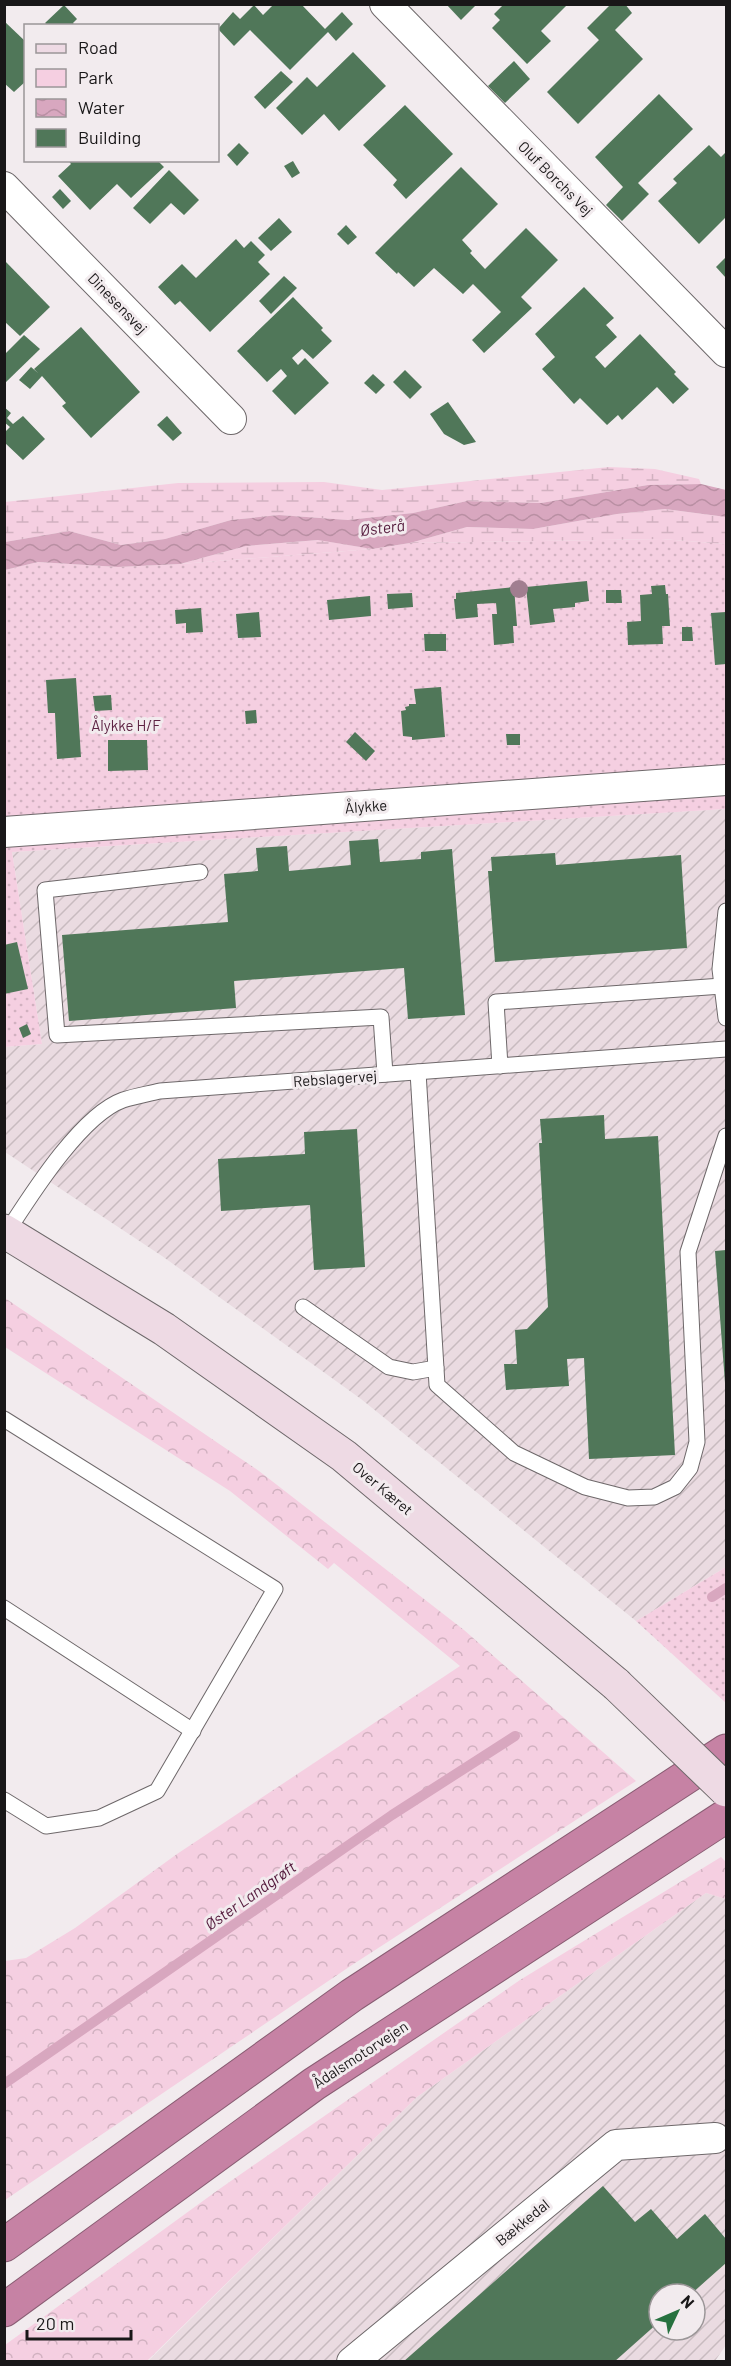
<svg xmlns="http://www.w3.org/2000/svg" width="731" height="2366" font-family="Barlow,sans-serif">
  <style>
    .industrial { fill: url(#industrial-furrows); fill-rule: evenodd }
    .green { fill: url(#green-dots) }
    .forest { fill: url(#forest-crowns) }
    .wetland { fill: url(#wetland-marsh) }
    .water { fill: url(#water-waves) }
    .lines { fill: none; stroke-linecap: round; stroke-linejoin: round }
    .stream { stroke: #d8a7bf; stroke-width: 10 }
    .building { fill: #507759 }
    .lane-casing { stroke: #6e686a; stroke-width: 17 }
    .street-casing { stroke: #6e686a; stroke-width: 32 }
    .secondary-casing { stroke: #6e686a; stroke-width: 35 }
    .highway-casing { stroke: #895d73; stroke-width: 35 }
    .lane { stroke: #fff; stroke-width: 15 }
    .street { stroke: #fff; stroke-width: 30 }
    .secondary { stroke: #eedae4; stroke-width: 33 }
    .highway { stroke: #c682a4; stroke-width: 33 }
    .secondary-bridge-casing { stroke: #6e686a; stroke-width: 35; stroke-linecap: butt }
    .secondary-bridge { stroke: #eedae4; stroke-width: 33 }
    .tree { fill: #a17e90 }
    .labels { text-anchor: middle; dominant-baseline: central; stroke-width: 6; stroke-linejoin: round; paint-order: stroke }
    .street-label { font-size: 15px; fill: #191718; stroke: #f2ebee }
    .park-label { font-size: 15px; fill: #5e2444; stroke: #f2ebee }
    .water-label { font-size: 16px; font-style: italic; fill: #53193b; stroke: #f2ebee }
  </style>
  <defs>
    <pattern id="industrial-furrows" width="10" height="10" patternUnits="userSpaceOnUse" patternTransform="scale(1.5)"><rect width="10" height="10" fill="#eadbe1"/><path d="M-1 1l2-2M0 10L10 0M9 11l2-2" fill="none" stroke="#c8bbc0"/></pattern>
    <pattern id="green-dots" width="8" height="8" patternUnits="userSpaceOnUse" patternTransform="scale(1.5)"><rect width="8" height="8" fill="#f5cfe1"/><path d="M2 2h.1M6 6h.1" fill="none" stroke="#d1b1c0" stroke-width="1.8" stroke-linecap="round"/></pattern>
    <pattern id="forest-crowns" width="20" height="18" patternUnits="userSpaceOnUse" patternTransform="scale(1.5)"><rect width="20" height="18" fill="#f5cfe1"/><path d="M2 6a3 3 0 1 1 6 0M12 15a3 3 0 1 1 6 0" fill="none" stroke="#d1b1c0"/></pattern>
    <pattern id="wetland-marsh" width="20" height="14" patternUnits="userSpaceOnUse" patternTransform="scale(1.5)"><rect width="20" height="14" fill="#f5cfe1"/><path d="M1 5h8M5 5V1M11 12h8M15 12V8" fill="none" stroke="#d1b1c0"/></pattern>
    <pattern id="water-waves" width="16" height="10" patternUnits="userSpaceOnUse" patternTransform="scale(1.5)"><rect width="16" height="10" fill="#d8a7bf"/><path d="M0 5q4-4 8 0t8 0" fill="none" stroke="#b98fa3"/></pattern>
  </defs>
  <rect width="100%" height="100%" fill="#f2ebee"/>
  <g class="industrial">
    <path d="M726 809V1567L636 1621 361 1399 162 1256 5 1152V1047L42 1044 12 852Z"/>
    <path d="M706 1893 726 1899V2345L715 2361 147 2362 417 2097ZM659 2294H695V2330H659Z"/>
  </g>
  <g class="green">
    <path d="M661 539 726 544V809L12 852 42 1044 5 1047V570L38 562 118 567 180 564 372 549 410 543Z"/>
    <path d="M726 1567V1703L636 1621Z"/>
  </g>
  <g class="forest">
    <path d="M5 1298 259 1471 464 1630 636 1781 352 1965 5 2200V1961L26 1958 75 1928 177 1854 460 1666 334 1563 328 1569 230 1491 5 1347Z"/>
    <path d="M721 1857 726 1862V1899L706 1893 417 2097 147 2361H5V2345L218 2190 520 1980Z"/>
  </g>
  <g class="wetland">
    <path d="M609 467 655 469 699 479 701 484 648 485 541 503 467 501 413 513 348 520 279 515 231 520 165 539 121 545 69 531 5 542V502L178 483 324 482 382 490Z"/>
    <path d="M665 509 726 517V544L661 539 410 543 467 527 533 529 617 514Z"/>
    <path d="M319 540 372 549 180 564 246 546Z"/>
  </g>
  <path class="water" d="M701 484 726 490V517L665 509 617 514 533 529 467 527 410 543 372 549 318 540 246 546 180 564 118 567 38 562 5 570V542L69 531 121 545 165 539 231 520 279 515 348 520 413 513 467 501 541 503 648 485Z"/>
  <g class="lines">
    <g class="stream">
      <path d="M712 1597 726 1588"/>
      <path d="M4 2084 392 1815 515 1736"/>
    </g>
  </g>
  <g class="building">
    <path d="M274 4H301L325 29 342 12 353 24 336 41 328 32 290 70 250 30 234 46 218 29 233 12 240 19 254 5 263 15Z"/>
    <path d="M446 4H477L461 20Z"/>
    <path d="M504 4H568L541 31 551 41 527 64 492 28 500 20 494 14Z"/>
    <path d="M611 4H625L632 13 615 30 643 59 578 124 547 92 599 40 587 28Z"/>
    <path d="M64 5 77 19 73 23 75 26H48L45 23Z"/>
    <path d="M4 21 26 42V81L14 92 4 83Z"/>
    <path d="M353 52 386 86 339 131 324 114 302 135 276 108 307 77 317 87Z"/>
    <path d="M514 61 530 79 505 103 488 86Z"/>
    <path d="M281 71 293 82 265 109 254 97Z"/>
    <path d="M659 94 693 129 638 183 649 194 622 221 606 205 623 187 595 157Z"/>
    <path d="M405 105 453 154 406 199 393 185 397 180 363 145Z"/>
    <path d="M239 143 249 153 237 166 227 155Z"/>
    <path d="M709 145 721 157 725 153 726 155V217L699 244 658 201 677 183 673 179Z"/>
    <path d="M68 160H157L164 167 131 198 117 184 90 210 58 176 71 164Z"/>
    <path d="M293 161 300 173 292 178 284 166Z"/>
    <path d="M461 167 498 204 462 240 472 251 470 253 485 269 526 228 558 260 521 297 532 308 484 353 472 340 501 312 473 284 463 294 434 268 414 287 398 272 397 274 375 253Z"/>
    <path d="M169 170 199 200 184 215 171 203 150 224 133 208Z"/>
    <path d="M60 189 71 201 63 209 52 197Z"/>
    <path d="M279 218 292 232 271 251 258 238Z"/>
    <path d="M346 225 357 237 348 245 337 234Z"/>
    <path d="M236 239 244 248 251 241 265 255 258 262 270 274 210 332 180 301 175 305 158 287 182 264 196 278Z"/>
    <path d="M726 257V278L716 267Z"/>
    <path d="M4 260 50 307 20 336 4 321Z"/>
    <path d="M284 276 297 288 271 314 259 301Z"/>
    <path d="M584 287 614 318 606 325 617 337 595 357 605 368 640 334 676 372 674 374 689 389 673 404 657 387 622 420 618 415 607 425 580 398 574 404 542 369 555 357 535 334Z"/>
    <path d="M293 297 323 328 321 330 332 341 313 359 302 349 292 358 298 365 305 358 329 383 295 415 272 391 287 376 281 369 267 382 237 351Z"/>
    <path d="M81 327 140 392 91 438 62 406 66 403 42 376 30 389 19 380 31 367 38 373 34 369Z"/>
    <path d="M24 335 40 349 4 384 5 354Z"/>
    <path d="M405 370 422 387 410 399 393 382Z"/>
    <path d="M373 374 385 385 376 394 364 383Z"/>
    <path d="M448 402 476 442 464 445 444 434 430 414Z"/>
    <path d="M4 407 11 413 7 418 13 424 23 416 45 439 23 460 4 442V433L10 427 4 422Z"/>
    <path d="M167 416 182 433 173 441 157 425Z"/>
    <path d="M587 581 589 601 575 603V607L553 609 555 622 530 625 526 587Z"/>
    <path d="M665 585 666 594H668L670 626H662L663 644 628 645 627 622 641 621 640 595 652 594 651 586Z"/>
    <path d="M514 587 517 626H513L514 643 494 645 492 614H497L496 603 477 604 478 617 456 619 454 599H456V593Z"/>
    <path d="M606 590H621L622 603H606Z"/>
    <path d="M412 593 413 607 388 609 387 594Z"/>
    <path d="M370 596 371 616 329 620 327 600Z"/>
    <path d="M201 608 203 632 186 633V623L176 624 175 610Z"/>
    <path d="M259 612 261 637 238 638 236 614Z"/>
    <path d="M726 612V664L715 665 711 613Z"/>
    <path d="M682 627H692L693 641H682Z"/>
    <path d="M424 634H446V651H425Z"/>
    <path d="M76 678 81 757 57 759 55 713H48L46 680Z"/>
    <path d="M441 687 445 737 412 740V737L403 736 401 711 406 710 405 707 409 706V704H416L414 689Z"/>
    <path d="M111 695 112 710 95 711 93 696Z"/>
    <path d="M256 710 257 723 246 724 245 711Z"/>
    <path d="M355 732 375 751 366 761 346 742Z"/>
    <path d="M506 734H520V745H507Z"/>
    <path d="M108 740H147L148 770 108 771Z"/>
    <path d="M378 839 380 862 421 859V852L452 849 465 1015 408 1019 404 968 234 981 236 1008 69 1021 62 935 228 922 224 874 258 871 256 848 287 846 289 871 351 865 349 841Z"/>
    <path d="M555 853 556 865 681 855 687 948 495 962 488 871H492L491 857Z"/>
    <path d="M17 942 28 989 4 994V945Z"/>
    <path d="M27 1024 31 1034 23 1038 19 1028Z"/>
    <path d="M604 1115 605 1139 658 1136 675 1455 589 1459 584 1358 567 1359 569 1386 506 1390 504 1364H517L515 1330 527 1329 548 1307 539 1143H542L540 1119Z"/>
    <path d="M357 1129 365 1267 314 1270 310 1205 221 1211 218 1159 305 1154 304 1132Z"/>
    <path d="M726 1250V1383H725L715 1251Z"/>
    <path d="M603 2186 635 2222 651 2209 677 2239 705 2214 726 2239V2263L691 2294H659V2322L614 2362H403Z"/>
  </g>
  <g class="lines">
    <defs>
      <g id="lane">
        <path d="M200 872 45 890 57 1035 381 1017 385 1074"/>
        <path d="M726 911 720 969 726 1018"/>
        <path d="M500 1066 496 1002 722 986"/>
        <path d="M418 1072 437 1385 514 1453 585 1487 628 1498 654 1497 675 1487 690 1468 697 1442 688 1252 726 1136"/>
        <path d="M7 1232C31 1195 81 1115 123 1100 135 1096 148 1094 160 1091L726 1049"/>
        <path d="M303 1307 389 1367 413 1372 436 1368"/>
        <path d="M4 1419 275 1589 157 1791 99 1818 46 1826 4 1800"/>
        <path d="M4 1608 193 1731"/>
      </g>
      <g id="street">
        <path d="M385 4 726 352"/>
        <path d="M4 187 231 419"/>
        <path d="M4 832 726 780"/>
        <path d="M352 2362 616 2145 715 2138"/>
      </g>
      <path id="secondary" d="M4 1231 164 1329 344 1456 616 1684"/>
      <g id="highway">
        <path d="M4 2245 352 1995 726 1751"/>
        <path d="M4 2310 314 2084 726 1816"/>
      </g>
    </defs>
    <use href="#lane" class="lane-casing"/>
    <use href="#street" class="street-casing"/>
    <use href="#secondary" class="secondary-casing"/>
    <use href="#highway" class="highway-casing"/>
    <use href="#lane" class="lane"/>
    <use href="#street" class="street"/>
    <use href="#secondary" class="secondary"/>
    <use href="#highway" class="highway"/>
    <defs>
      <path id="secondary-bridge" d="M616 1684 726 1790"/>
    </defs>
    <use href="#secondary-bridge" class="secondary-bridge-casing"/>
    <use href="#secondary-bridge" class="secondary-bridge"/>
  </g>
  <circle class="tree" cx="519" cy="589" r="9"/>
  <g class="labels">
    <g class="street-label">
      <text transform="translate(556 178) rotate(45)">Oluf Borchs Vej</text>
      <text transform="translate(118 303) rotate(46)">Dinesensvej</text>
      <text transform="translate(366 806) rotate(-4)">Ålykke</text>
      <text transform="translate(335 1078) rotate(-4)">Rebslagervej</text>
      <text transform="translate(383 1488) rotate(40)">Over Kæret</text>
      <text transform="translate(360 2054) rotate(-33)">Ådalsmotorvejen</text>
      <text transform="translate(522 2222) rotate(-39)">Bækkedal</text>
    </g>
    <g class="park-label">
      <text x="126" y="725">Ålykke H/F</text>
    </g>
    <g class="water-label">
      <text transform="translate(382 527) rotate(-7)">Østerå</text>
      <text transform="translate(250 1895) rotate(-35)">Øster Landgrøft</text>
    </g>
  </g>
  <rect width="731" height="2366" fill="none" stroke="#191718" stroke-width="12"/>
  <rect x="24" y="24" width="195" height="138" fill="#f2ebee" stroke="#9b9698" stroke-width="1.5"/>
  <rect x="36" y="44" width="30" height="9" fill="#eedae4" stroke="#9b9698" stroke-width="1.5"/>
  <text x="78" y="54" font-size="18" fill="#191718">Road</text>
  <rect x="36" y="69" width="30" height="18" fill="#f5cfe1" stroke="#9b9698" stroke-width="1.5"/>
  <text x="78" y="84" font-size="18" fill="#191718">Park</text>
  <rect x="36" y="99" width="30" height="18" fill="url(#water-waves)" stroke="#9b9698" stroke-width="1.5"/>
  <text x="78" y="114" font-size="18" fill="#191718">Water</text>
  <rect x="36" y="129" width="30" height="18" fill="#507759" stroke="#9b9698" stroke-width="1.5"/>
  <text x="78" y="144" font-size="18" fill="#191718">Building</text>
  <g transform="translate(677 2312) rotate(46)"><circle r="28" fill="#f2ebee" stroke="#9b9698" stroke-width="1.5"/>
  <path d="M0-4.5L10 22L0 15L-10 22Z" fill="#27713f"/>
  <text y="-9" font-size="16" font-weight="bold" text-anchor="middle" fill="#191718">N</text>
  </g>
  <path d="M27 2330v9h104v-9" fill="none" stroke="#191718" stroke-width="3"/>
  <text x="36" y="2330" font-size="18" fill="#191718" stroke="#f2ebee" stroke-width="4.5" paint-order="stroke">20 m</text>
</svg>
